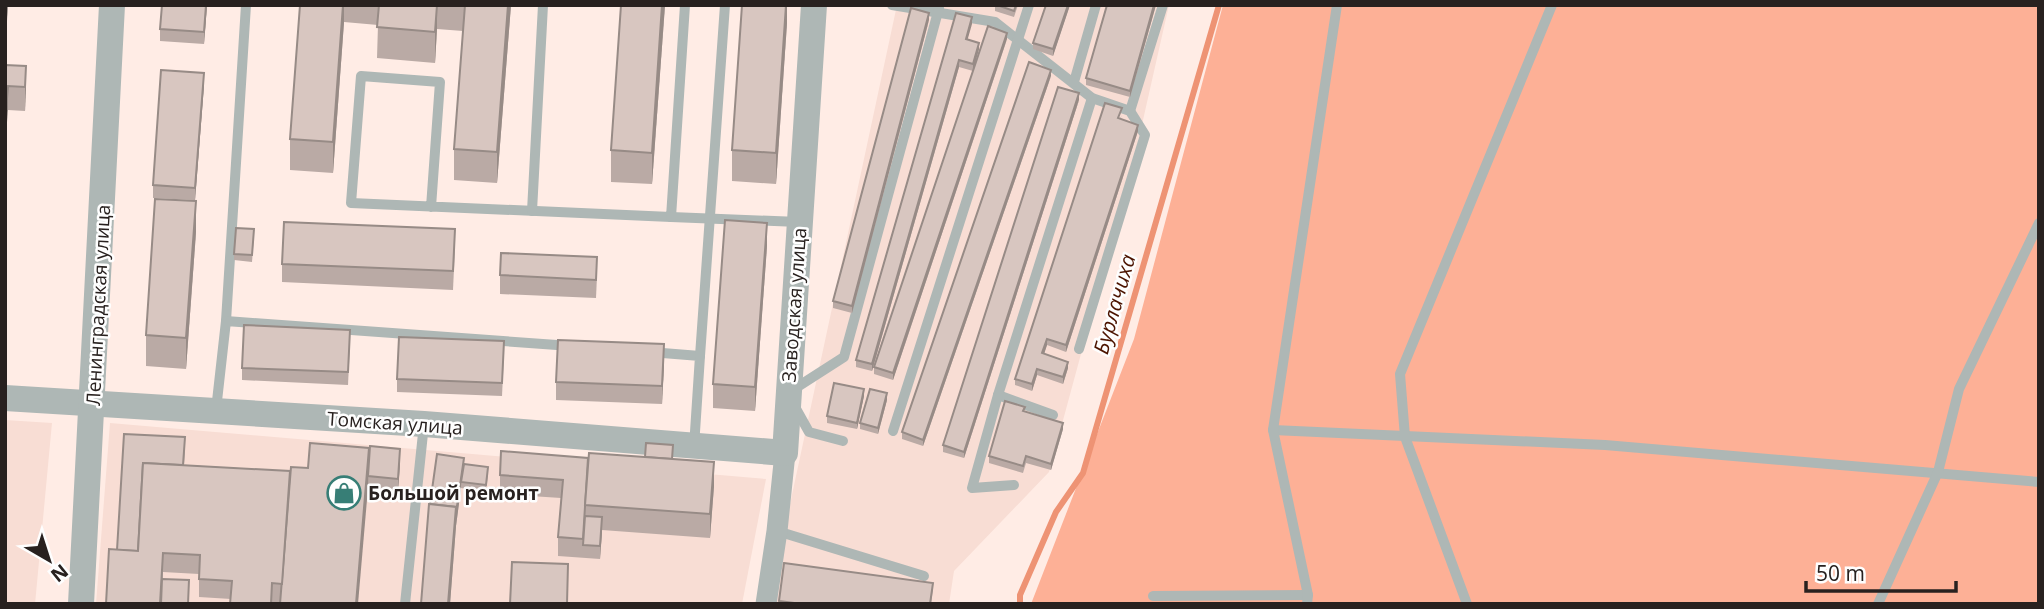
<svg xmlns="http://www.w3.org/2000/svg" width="2044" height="609" font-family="'Open Sans',sans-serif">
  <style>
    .built { fill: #f8ddd4 }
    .green { fill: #fdb096 }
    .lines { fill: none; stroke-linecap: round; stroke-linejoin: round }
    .stream { stroke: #ee9374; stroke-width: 6 }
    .service { stroke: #aeb7b5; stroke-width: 10 }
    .minor { stroke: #aeb7b5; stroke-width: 21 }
    .tertiary { stroke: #aeb7b5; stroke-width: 26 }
    .wall { fill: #baaaa5 }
    .shaded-wall { fill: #978b86 }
    .building { fill: #d8c6c0; stroke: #978b86; stroke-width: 2 }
    .labels { text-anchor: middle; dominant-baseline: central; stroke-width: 5; stroke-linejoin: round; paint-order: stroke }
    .street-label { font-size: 19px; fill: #28211f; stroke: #fefefe }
    .poi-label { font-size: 19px; font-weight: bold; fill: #28211f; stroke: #fefefe; text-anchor: start }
    .water-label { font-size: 21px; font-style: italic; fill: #4c1400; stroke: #fefefe }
  </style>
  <rect width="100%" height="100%" fill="#ffece5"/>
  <g class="built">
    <path d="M897 5H1169L1136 151 1049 472 954 571 949 604H773L781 546Z"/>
    <path d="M5 420 52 423 35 604H5Z"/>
    <path d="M110 423 766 479 742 604H96Z"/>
  </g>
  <path class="green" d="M1223 5H2039V604H1031L1134 339Z"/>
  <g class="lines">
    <path class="stream" d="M1020 604V595L1056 512 1083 473 1219 5"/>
    <g class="service">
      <path d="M892 5 995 22 1092 98 1130 111 1145 135 1079 349"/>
      <path d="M1074 82 1096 5"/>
      <path d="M1130 111 1163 5"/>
      <path d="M431 207 440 82 361 76 351 203 671 217 685 5"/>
      <path d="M532 211 543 5"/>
      <path d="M671 217 799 222"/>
      <path d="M226 321 246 5"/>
      <path d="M650 352 700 356 694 447"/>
      <path d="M700 356 725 5"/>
      <path d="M791 391 844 357 939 8"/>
      <path d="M998 395 1053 415"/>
      <path d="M795 407 809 432 843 441"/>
      <path d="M216 410 226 321 571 346"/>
      <path d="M1273 430 1605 445 2039 482"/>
      <path d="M893 431 1029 5"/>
      <path d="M1014 485 972 488 998 395 1092 98"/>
      <path d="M777 531 924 576"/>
      <path d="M1153 596 1308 595"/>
      <path d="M405 604 424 424"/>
      <path d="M1307 604 1308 595 1273 430 1337 5"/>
      <path d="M1467 604 1405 437 1400 374 1552 5"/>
      <path d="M1878 604 1938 472 1959 389 2039 223"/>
    </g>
    <path class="minor" d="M766 604 777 531 785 453"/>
    <g class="tertiary">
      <path d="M5 398 424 424 785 453 814 5"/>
      <path d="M81 604 112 5"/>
    </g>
  </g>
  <g class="wall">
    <path d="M207 5 204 44 160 41V29Z"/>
    <path d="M300 5H511L497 183 454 180V149L463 31 437 29 435 63 377 58 378 25 344 22 333 173 290 170V139Z"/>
    <path d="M665 5 652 184 611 182V150Z"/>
    <path d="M787 5V23L776 184 732 181V150Z"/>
    <path d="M995 5H1018L1014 17 995 11Z"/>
    <path d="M1070 5 1053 56 1033 49V43Z"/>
    <path d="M1156 5 1130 97 1086 85V78Z"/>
    <path d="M929 20 852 313 833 308V301Z"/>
    <path d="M972 24 967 39 979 49 973 71 959 67 872 371 856 367V360Z"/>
    <path d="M1007 39 893 380 874 374V367Z"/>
    <path d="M5 65 26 66 25 111 8 110Z"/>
    <path d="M1051 76 923 446 902 439V432Z"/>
    <path d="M204 85 195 200 153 198V185Z"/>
    <path d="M1079 100 964 458 943 452V445Z"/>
    <path d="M1122 115 1120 119 1138 131 1066 352 1047 345 1044 354 1068 368 1063 384 1037 375 1032 391 1015 385V379Z"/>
    <path d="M196 232 186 369 146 366V335Z"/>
    <path d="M254 236 252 262 234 260V254Z"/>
    <path d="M767 246 755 411 713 408V384Z"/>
    <path d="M455 247 453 290 282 282V264Z"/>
    <path d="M500 275 597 276 596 298 500 294Z"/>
    <path d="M350 343 348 385 242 380V368Z"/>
    <path d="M504 354 502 396 397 392V379Z"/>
    <path d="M664 363 662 404 556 400V382Z"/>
    <path d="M864 396 857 429 827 423V416Z"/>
    <path d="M887 400 878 434 860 429V423Z"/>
    <path d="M1025 411 1063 429 1051 470 1026 463 1023 473 989 463V456Z"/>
    <path d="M185 450 184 465 290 471 308 468 400 462 398 492 368 488 280 602H272V604H230L231 599 199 597V574L163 572V579L189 593V604L117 550Z"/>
    <path d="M588 458 673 459 714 486 710 538 602 530 600 559 558 556V537L561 498 500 494V475Z"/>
    <path d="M464 464 488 474 486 492 461 488 456 526 450 604H421Z"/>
    <path d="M933 589 931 604H779V601Z"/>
  </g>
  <g class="shaded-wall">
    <path d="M7 5H8L5 52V29Z"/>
    <path d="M206 5H207L204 44V32Z"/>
    <path d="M343 5H344V22L333 173V142Z"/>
    <path d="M437 5V29L435 63V32Z"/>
    <path d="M508 5H511L497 183V152Z"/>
    <path d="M662 5H665L652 184V153Z"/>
    <path d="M786 5H787V23L776 184V153Z"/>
    <path d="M1068 5H1070L1053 56V49Z"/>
    <path d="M1154 5H1156L1130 97V91Z"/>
    <path d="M929 13V20L852 313V306Z"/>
    <path d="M972 17V24L966 45V39Z"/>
    <path d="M1007 33V39L893 380V373Z"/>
    <path d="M979 43V49L973 71V64Z"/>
    <path d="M959 60V67L872 371V364Z"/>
    <path d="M26 66V90L25 111V87Z"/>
    <path d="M1051 70V76L923 446V440Z"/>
    <path d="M204 73V85L195 200V188Z"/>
    <path d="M8 86V110L5 147V123Z"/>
    <path d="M1079 93V100L964 458V452Z"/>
    <path d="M1138 125V131L1066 352V345Z"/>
    <path d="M196 201V232L186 369V338Z"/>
    <path d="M767 223V246L755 411V387Z"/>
    <path d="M1047 339V345L1042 360V353Z"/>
    <path d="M664 344V363L662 404V386Z"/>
    <path d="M1068 362V368L1063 384V377Z"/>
    <path d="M1037 369V375L1032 391V384Z"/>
    <path d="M864 389V396L857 429V423Z"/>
    <path d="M887 393V400L878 434V428Z"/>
    <path d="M1063 423V429L1051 470V464Z"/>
    <path d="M369 448 368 488 358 604H356Z"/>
    <path d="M400 449V462L398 492V479Z"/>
    <path d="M464 458V471L461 482V488L456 526 450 604H448L456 507Z"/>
    <path d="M714 462V486L710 538V514Z"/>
    <path d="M602 517V530L600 559V546Z"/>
  </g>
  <g class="building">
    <path d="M5 5H7L5 29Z"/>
    <path d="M162 5H206L204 32 160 29Z"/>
    <path d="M300 5H343L333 142 290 139Z"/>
    <path d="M379 5H437L435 32 377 27Z"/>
    <path d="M465 5H508L497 152 454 149Z"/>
    <path d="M621 5H662L652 153 611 150Z"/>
    <path d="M742 5H786L776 153 732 150Z"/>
    <path d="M997 5H1016L1014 11Z"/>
    <path d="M1046 5H1068L1053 49 1033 43Z"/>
    <path d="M1107 5H1154L1130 91 1086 78Z"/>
    <path d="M911 8 929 13 852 306 833 301Z"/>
    <path d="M956 13 972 17 966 39 979 43 973 64 959 60 872 364 856 360Z"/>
    <path d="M988 26 1007 33 893 373 874 367Z"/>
    <path d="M1029 62 1051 70 923 440 902 432Z"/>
    <path d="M5 65 26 66 25 87 8 86 5 123Z"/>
    <path d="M161 70 204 73 195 188 153 185Z"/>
    <path d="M1058 87 1079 93 964 452 943 445Z"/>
    <path d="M1105 103 1122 108 1118 118 1138 125 1066 345 1047 339 1042 353 1068 362 1063 377 1037 369 1032 384 1015 379Z"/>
    <path d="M155 199 196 201 186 338 146 335Z"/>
    <path d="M725 220 767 223 755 387 713 384Z"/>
    <path d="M284 222 455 229 453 271 282 264Z"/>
    <path d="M236 228 254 229 252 255 234 254Z"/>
    <path d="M501 253 597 257 596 280 500 275Z"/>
    <path d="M244 325 350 330 348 372 242 368Z"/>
    <path d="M399 337 504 341 502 383 397 379Z"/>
    <path d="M558 340 664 344 662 386 556 382Z"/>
    <path d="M834 383 864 389 857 423 827 416Z"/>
    <path d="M870 389 887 393 878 428 860 423Z"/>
    <path d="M1005 401 1025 407 1023 411 1063 423 1051 464 1026 456 1023 466 989 456Z"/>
    <path d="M124 434 185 437 183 465 143 463 138 551 117 550Z"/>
    <path d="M310 443 369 448 356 604H280L291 467 308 468Z"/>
    <path d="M646 443 673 445 672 459 645 457Z"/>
    <path d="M370 446 400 449 398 479 368 476Z"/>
    <path d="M501 451 588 458 583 539 558 537 563 480 500 475Z"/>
    <path d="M589 453 714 462 710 514 585 505Z"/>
    <path d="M437 454 464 458 456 513V507L430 504Z"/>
    <path d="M143 463 290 471 282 584 272 583 271 604H230L232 581 199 579 200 555 163 553 160 604H106L109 549 138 551Z"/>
    <path d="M464 464 488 467 486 485 461 482Z"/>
    <path d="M429 504 456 507 448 604H421Z"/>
    <path d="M585 516 602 517 600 546 583 545Z"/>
    <path d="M512 562 568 564 567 604H510Z"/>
    <path d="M784 563 933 583 930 604H802L779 601Z"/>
    <path d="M162 579 189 580 188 604H161Z"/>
  </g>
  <defs>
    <symbol id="shop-ring" viewBox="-11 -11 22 22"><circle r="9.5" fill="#fefefe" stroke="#377e76" stroke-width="1.5"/><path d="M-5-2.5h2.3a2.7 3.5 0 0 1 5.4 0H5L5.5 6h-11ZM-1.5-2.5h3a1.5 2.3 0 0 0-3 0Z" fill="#377e76"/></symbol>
  </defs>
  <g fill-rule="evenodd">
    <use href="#shop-ring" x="325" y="474" width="38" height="38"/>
  </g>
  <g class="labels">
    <g class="street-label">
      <text transform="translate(98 305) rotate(-87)">Ленинградская улица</text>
      <text transform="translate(794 305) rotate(-86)">Заводская улица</text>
      <text transform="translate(395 423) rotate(4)">Томская улица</text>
    </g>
    <g class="poi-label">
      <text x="368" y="493">Большой ремонт</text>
    </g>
    <g class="water-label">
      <text transform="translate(1114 304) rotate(-74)">Бурлачиха</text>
    </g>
  </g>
  <rect width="2044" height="609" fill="none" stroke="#28211f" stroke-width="14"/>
  <g transform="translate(49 560) rotate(141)" stroke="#fefefe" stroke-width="5" paint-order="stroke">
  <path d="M0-5L12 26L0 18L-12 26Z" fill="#28211f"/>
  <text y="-10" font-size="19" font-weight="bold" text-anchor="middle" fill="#28211f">N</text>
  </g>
  <path d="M1806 581v10h150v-10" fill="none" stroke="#28211f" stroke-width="3.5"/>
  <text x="1816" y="581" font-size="21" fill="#28211f" stroke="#fefefe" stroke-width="5" paint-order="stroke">50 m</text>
</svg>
